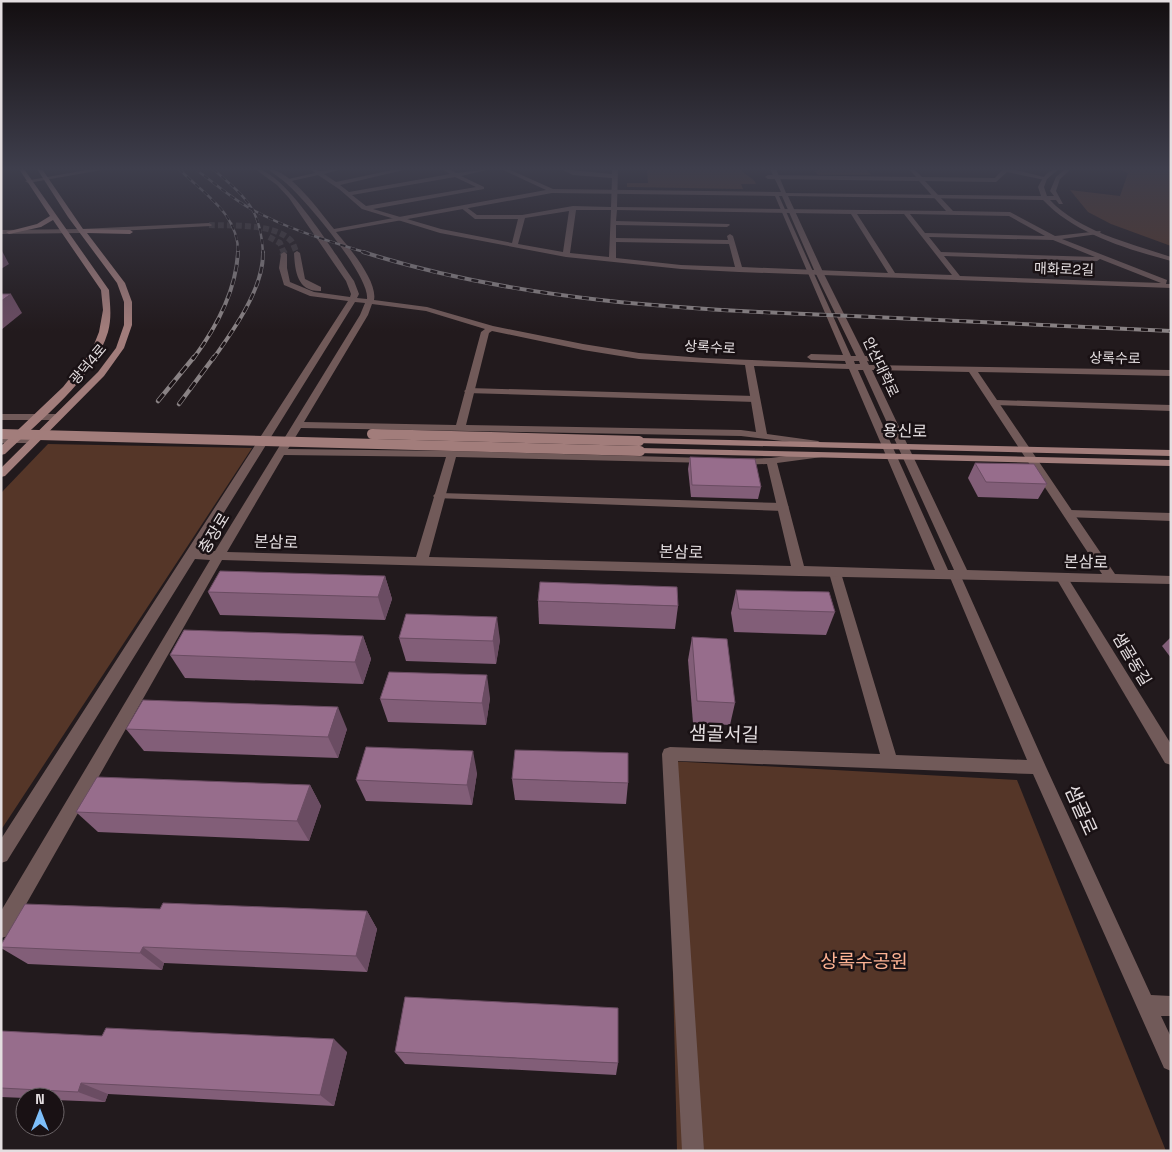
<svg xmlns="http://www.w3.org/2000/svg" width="1172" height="1152" font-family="'Space Grotesk','Noto Sans KR',sans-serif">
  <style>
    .green { fill: #553628 }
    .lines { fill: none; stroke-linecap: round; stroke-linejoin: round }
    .tertiary-tunnel-far1 { stroke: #3f373a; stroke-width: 6; stroke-dasharray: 6 3; stroke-linecap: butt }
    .tertiary-tunnel { stroke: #3f373a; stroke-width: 8; stroke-dasharray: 8 4; stroke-linecap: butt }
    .minor { fill: #715a59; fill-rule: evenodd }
    .tertiary { fill: #715a59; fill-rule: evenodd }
    .secondary { fill: #a27d7b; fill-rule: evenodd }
    .rail-far2-casing { stroke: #898284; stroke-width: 2.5 }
    .rail-far1-casing { stroke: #898284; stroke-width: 4 }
    .rail-casing { stroke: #898284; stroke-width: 4.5 }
    .rail-far2 { stroke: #191114; stroke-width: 2; stroke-dasharray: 5.5; stroke-linecap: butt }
    .rail-far1 { stroke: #191114; stroke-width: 2.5; stroke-dasharray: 7; stroke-linecap: butt }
    .rail { stroke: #191114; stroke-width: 3; stroke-dasharray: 9; stroke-linecap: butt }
    .secondary-bridge { stroke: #a27d7b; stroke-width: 10 }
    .wall { fill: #825e78 }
    .shaded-wall { fill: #6a4c62 }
    .building { fill: #976d8c; stroke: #6a4c62 }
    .labels { text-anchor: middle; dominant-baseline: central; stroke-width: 5; stroke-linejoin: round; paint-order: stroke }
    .far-street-label { font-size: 14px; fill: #e4dee0; stroke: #191114 }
    .street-label { font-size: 16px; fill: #e4dee0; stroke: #191114 }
    .near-street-label { font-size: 19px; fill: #e4dee0; stroke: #191114 }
    .near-park-label { font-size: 19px; fill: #fcb192; stroke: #191114 }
  </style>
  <rect width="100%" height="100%" fill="#221a1d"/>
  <g class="green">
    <path d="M647 169H741C744 176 753 176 756 184H741L743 189 627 187V183H648Z"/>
    <path d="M822 169H866L871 175H818L815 171Z"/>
    <path d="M1118 169H1171V246L1111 224 1088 212 1070 190 1120 196 1128 173Z"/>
    <path d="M48 444 252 448 1 830V493Z"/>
    <path d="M668 761 1017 780 1166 1151H677Z"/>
  </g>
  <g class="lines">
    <g class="tertiary-tunnel-far1">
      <path d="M209 225C231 226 277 223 292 242 294 245 295 250 297 253"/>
      <path d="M269 237 280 243 284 253"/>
    </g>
    <path class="tertiary-tunnel" d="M283 252 284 254"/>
    <g class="minor">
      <path d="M311 169 320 171 342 169 324 174 336 182 397 169H408L340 185 349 192 450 174 442 169H449L456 173 491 169 461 176 484 187V189L373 209 441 229 512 243 518 219H475L460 207 465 206 477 215H522L573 206 611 207 612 178 573 175 561 169 612 174V169H618L617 207 946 211 919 181 768 179 765 177 768 175 916 177 909 169H914L922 177 995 178 1002 170 1001 169H1012L1048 178 1045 180 1007 172 996 182 925 181 953 211 1010 212 1055 236 1100 231 1101 232 1098 234 1062 239 1167 280 1166 284H1171V288L739 272 681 269 566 257 440 233 362 209 339 189 318 175 287 182 284 180 315 173ZM455 177 476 187 366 206 352 195ZM576 210H611L609 257 570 253ZM617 210 851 214 888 273 742 267 733 236 730 234 727 236 728 240 616 238V225L727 227 730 225 729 224 616 221ZM569 211 563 252 518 244 525 218ZM857 214H904L952 275 895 273ZM910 214 1009 216 1045 236 925 233ZM929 237 1053 240 1095 257 941 252ZM616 242 729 244 735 267 681 265 616 258ZM944 256 1097 261 1100 259 1161 283 960 276Z"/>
      <path d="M469 388 755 396 760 399 755 402 466 393 464 391Z"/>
      <path d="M996 400 1171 405V411L993 405V401Z"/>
      <path d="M1 414H57L62 417 57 420H1Z"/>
      <path d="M1 437H34L39 440 34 443H1Z"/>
      <path d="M439 493 783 503 789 507 783 511 435 498 433 496 435 494Z"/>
      <path d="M1070 510 1171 513V521L1066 517 1064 514Z"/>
      <path d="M835 569 841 573 896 755 1027 760 949 575 951 572H959L1046 767 1151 995 1171 996V1016H1161L1171 1037V1071L1164 1068 1033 774 678 761 704 1151H682L662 754 664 749 670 747 880 754 829 573Z"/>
      <path d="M1062 574 1066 575 1171 744V765L1165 763 1056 578 1058 575Z"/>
    </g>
    <g class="tertiary">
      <path d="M92 169H107L28 183 25 181Z"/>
      <path d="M255 169C284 169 336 256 354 281L359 294 357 298 367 299C370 276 305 199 286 183 281 178 273 174 268 169 290 169 320 212 334 229L546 190 501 169H508L553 189 781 192 770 169H776L786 193 1041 196 1038 187C1043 177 1048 169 1059 169L1047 179 1044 187 1047 196H1054L1050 191 1056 177 1065 169H1071L1060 179 1056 191 1063 204H1059L1056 200H1050C1080 232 1130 243 1171 257V261C1127 249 1075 234 1043 200L788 196 823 272 865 356H876L880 359 876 362 867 361 869 365 1171 370V376L978 372 1115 574 1171 576V584L799 576 222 560 8 936 1 938V911L210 560 195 559 7 861 1 863V839L348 301 310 296 284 285 279 268 281 254 284 252 287 254V268L290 282 314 292 350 297 351 294 346 281 289 198 277 185ZM552 193 775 196 843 355 811 354 807 357 811 360 845 361 846 364 703 358 639 353 583 344 493 326 427 307 374 300C378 281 348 246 336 232ZM779 196H782L815 272 856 356H851ZM355 302 365 303 360 315 215 551H200ZM372 304 426 311 485 329 481 332 456 425 304 422 368 315ZM492 331 583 350 639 359 745 365 756 432 741 430 466 425 489 333ZM854 361H859L860 364H855ZM754 366 849 369 935 570 804 566 777 463 822 457 823 455 818 452 771 458 739 459 734 462 739 465 767 464 791 566 429 557 456 457 710 463 711 461 706 458 452 451 288 449 301 428 741 436 822 446 823 444 818 441 767 434ZM858 370H863L954 570H948ZM872 370 969 372 1102 574 967 570ZM284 455 446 457 416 557 227 552Z"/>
      <path d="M209 223 212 225 211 226 81 233 1 234V230L81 229Z"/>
      <path d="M297 251 300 253 305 279 321 287V291C297 292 295 271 294 253Z"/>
    </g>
    <g class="secondary">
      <path d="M19 169H24L109 290C110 305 112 317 108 332 94 379 39 421 5 454L1 455V446L63 387 91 352 99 332 103 310 101 290 53 220 41 227 9 234 6 232 37 224 50 216Z"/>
      <path d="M37 169H42L83 229 130 230 133 232 130 234 87 233 125 283 132 302V325L124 348 104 376 5 476 1 477V468L98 372 116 348 124 325V302L117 283 68 217Z"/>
      <path d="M639 438 1171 450V456L635 443V439Z"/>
      <path d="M640 448 1171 460V466L636 453 635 451Z"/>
    </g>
    <defs>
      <g id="rail-far2">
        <path d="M179 169C204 194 239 214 238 253"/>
        <path d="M195 169C215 183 233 200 255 211 290 230 329 241 367 253"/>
        <path d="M213 169C245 197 261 208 263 253"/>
      </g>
      <g id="rail-far1">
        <path d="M363 252C521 302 688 310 852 316 959 321 1065 326 1171 331"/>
        <path d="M193 359C216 328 236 292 238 252"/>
        <path d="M213 359C233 331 264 288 263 252"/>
      </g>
      <g id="rail">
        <path d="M158 401 194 357"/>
        <path d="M179 404 214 357"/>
      </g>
    </defs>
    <use href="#rail-far2" class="rail-far2-casing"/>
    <use href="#rail-far1" class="rail-far1-casing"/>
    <use href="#rail" class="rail-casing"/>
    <use href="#rail-far2" class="rail-far2"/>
    <use href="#rail-far1" class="rail-far1"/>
    <use href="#rail" class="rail"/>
    <g class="secondary-bridge">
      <path d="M1 434 640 451"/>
      <path d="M372 434 639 441"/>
    </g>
  </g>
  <g class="wall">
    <path d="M690 457 761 487 758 499 691 497 688 469Z"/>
    <path d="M975 463 1047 484 1038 499 978 497 968 478Z"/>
    <path d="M385 576 392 599 385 620 220 615 208 592Z"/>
    <path d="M736 590 835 612 826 635 734 632 731 613Z"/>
    <path d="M538 601 678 606 675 629 539 624Z"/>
    <path d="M363 636 371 659 363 684 185 678 170 655Z"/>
    <path d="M692 637 735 703 730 725 693 723 688 660Z"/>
    <path d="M1171 637V658L1162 646Z"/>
    <path d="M399 638 500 640 496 664 406 661Z"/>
    <path d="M490 698 486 725 388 722 380 699Z"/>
    <path d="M126 729H347L338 758 144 751Z"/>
    <path d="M477 773 472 805 366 801 356 780Z"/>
    <path d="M512 779 628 783 626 804 515 800Z"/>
    <path d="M310 785 321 806 309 841 98 832 76 812Z"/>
    <path d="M367 911 377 929 367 972 164 963 162 970 28 964 1 948V945Z"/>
    <path d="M1 1031 347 1052 334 1106 108 1094 105 1102 55 1100V1097H25V1098L1 1097Z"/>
    <path d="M395 1052 618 1063 616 1075 405 1064Z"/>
  </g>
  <g class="shaded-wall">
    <path d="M1 249 9 264 1 269Z"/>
    <path d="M11 294 22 313 1 330V301Z"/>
    <path d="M385 576 392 599 385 620 378 597Z"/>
    <path d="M497 617 500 640 496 664 493 641Z"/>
    <path d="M363 636 371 659 363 684 355 662Z"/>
    <path d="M487 675 490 698 486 725 482 703Z"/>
    <path d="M338 707 347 729 338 758 328 737Z"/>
    <path d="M473 751 477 773 472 805 467 785Z"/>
    <path d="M310 785 321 806 309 841 297 821Z"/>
    <path d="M367 911 377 929 367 972 356 956Z"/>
    <path d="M143 947 164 963 162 970 140 953Z"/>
    <path d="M334 1039 347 1052 334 1106 320 1095Z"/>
    <path d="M81 1083 108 1094 105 1102 78 1092Z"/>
  </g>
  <g class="building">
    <path d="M1 294H11L1 301Z"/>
    <path d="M690 457 755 459 761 487 692 485Z"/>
    <path d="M975 463 1034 464 1047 484 986 482Z"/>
    <path d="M220 571 385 576 378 597 208 592Z"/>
    <path d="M540 582 677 587 678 606 538 601Z"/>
    <path d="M736 590 829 592 835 612 739 609Z"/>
    <path d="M406 614 497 617 493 641 399 638Z"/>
    <path d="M184 630 363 636 355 662 170 655Z"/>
    <path d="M692 637 727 639 735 703 697 701Z"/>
    <path d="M389 672 487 675 482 703 380 699Z"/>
    <path d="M143 700 338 707 328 737 126 729Z"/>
    <path d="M366 747 473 751 467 785 356 780Z"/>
    <path d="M515 750 628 753V783L512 779Z"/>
    <path d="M97 777 310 785 297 821 76 812Z"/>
    <path d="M163 903 367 911 356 956 143 947 140 953 1 947V945L25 904 160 909Z"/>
    <path d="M405 997 618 1008V1063L395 1052Z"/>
    <path d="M106 1028 334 1039 320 1095 81 1083 78 1092 1 1088V1031L102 1036Z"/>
  </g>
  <linearGradient id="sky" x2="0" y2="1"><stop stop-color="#130e10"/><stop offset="0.51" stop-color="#3e3e4c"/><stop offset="1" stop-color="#3e3e4c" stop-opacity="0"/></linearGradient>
  <rect width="1172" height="331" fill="url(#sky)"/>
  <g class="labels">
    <g class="far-street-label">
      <text transform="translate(1064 269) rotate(2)">매화로2길</text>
      <text transform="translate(710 347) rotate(3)">상록수로</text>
      <text transform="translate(1115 358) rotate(1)">상록수로</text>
      <text transform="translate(88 364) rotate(-50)">광덕4로</text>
      <text transform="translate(881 367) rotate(65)">안산대학로</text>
    </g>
    <g class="street-label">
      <text transform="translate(905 431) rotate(1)">용신로</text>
      <text transform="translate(214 533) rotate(-59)">충장로</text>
      <text transform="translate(276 542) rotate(2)">본삼로</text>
      <text transform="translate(681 552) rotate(2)">본삼로</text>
      <text transform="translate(1086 562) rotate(1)">본삼로</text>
      <text transform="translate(1132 659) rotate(59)">샘골동길</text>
    </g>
    <g class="near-street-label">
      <text transform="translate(724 734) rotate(2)">샘골서길</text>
      <text transform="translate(1081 810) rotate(66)">샘골로</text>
    </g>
    <g class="near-park-label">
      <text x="864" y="961">상록수공원</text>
    </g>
  </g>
  <rect width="1172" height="1152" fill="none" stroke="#e4dee0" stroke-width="5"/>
  <g transform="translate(40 1112)"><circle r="24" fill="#191114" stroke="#6a6366"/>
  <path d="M0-4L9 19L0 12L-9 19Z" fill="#7dbef9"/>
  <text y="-8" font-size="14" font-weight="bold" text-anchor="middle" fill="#e4dee0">N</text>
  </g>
</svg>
